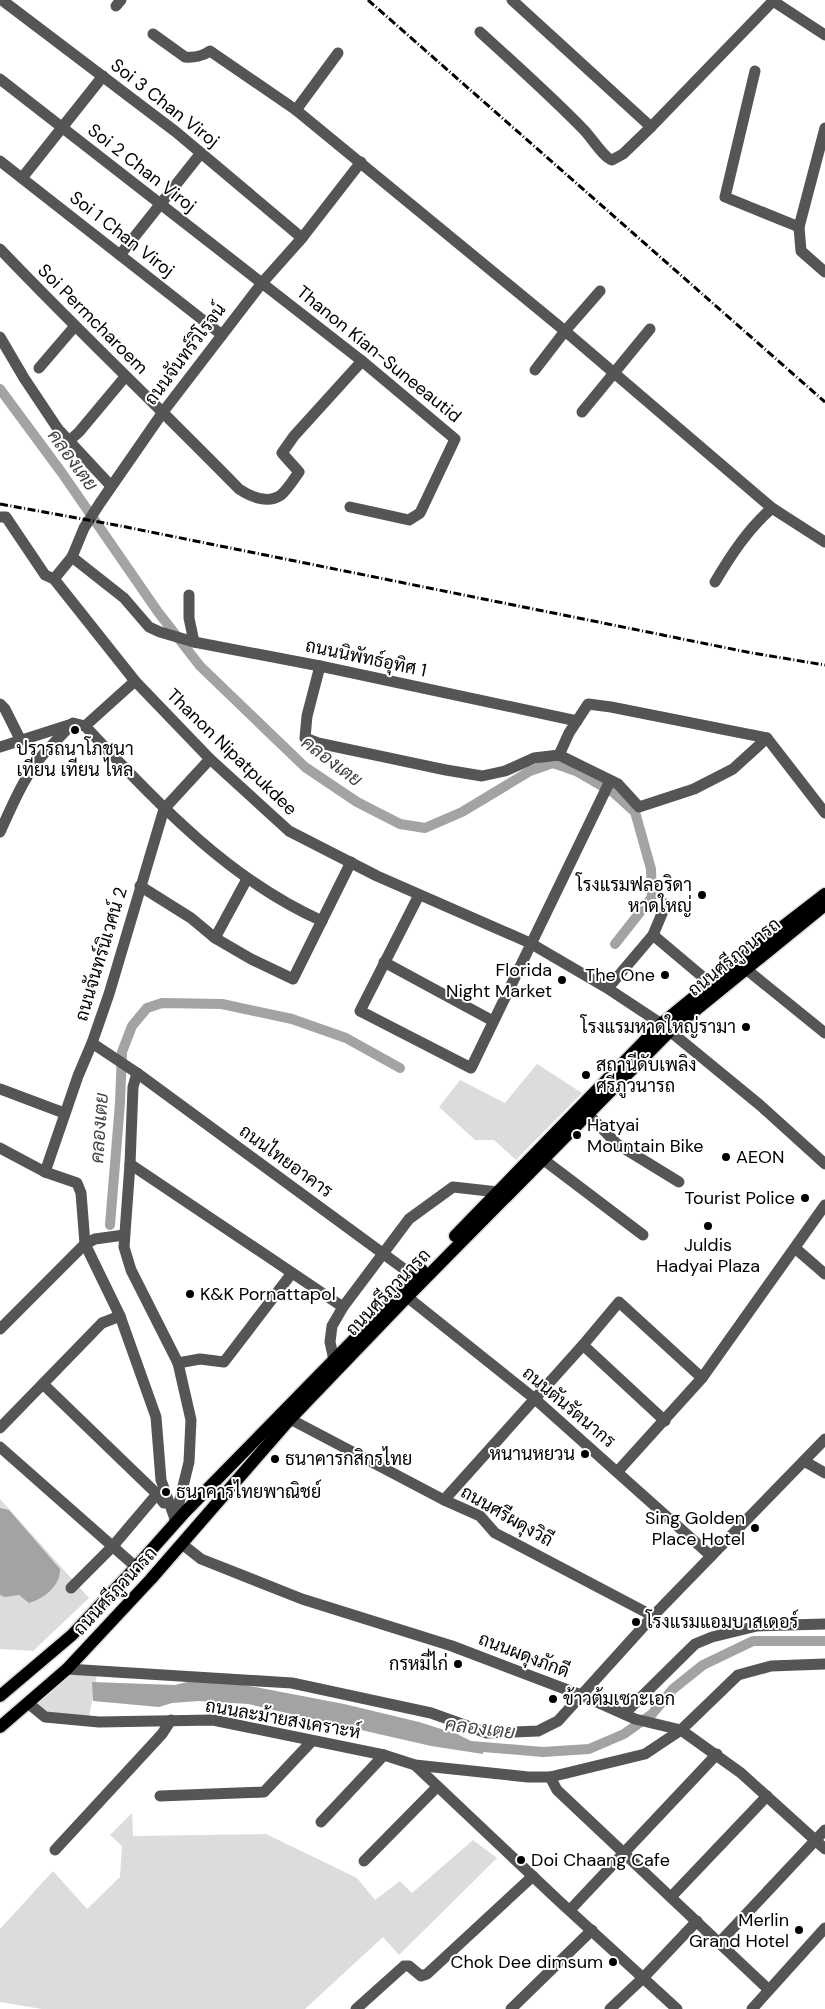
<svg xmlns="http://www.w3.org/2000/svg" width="825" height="2009" font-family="'DM Sans',Sarabun,sans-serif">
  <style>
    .green { fill: #dcdcdc }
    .water { fill: #a3a3a3 }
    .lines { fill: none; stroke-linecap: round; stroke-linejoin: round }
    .canal { stroke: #a3a3a3; stroke-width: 10 }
    .major-casing { stroke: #dbdbdb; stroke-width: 15 }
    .minor { stroke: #555; stroke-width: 11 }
    .major { stroke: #000; stroke-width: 12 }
    .rail { stroke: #000; stroke-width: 3; stroke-dasharray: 8 2.5 1 2.5; stroke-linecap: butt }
    .poi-dot { fill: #000; stroke: #fff; stroke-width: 2 }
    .labels { text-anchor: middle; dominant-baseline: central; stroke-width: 4; stroke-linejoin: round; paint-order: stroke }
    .street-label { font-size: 18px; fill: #000; stroke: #fff }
    .poi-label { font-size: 18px; fill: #000; stroke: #fff; text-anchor: end }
    .water-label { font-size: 19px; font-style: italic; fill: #444; stroke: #fff }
  </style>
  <rect width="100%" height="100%" fill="#fff"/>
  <g class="green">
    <path d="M537 1064 582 1093 516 1160 494 1140H475L439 1107 460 1080 505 1103Z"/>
    <path d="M0 1499 89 1598 33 1651 0 1649Z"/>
    <path d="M67 1669 97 1675 89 1717 46 1715 32 1703Z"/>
    <path d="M132 1813 133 1836 266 1834 357 1878 375 1900 400 1881 412 1893 473 1840 497 1858 399 1955 383 1937 305 2009H42L0 2002V1929L53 1871 87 1909 120 1877 122 1846 110 1835Z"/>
  </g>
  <g class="water">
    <path d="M0 1508 9 1510 60 1569C61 1585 44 1599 29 1603L19 1595 5 1597 0 1595Z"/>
    <path d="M191 1681 234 1683 344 1704 419 1722 457 1734 473 1742 484 1744 483 1754 431 1746 248 1704 199 1701 172 1703 159 1707 93 1701 92 1682 175 1685Z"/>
  </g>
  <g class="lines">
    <g class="canal">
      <path d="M0 389 62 473 158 612 200 666 305 767 357 802 400 824 425 828 462 812 530 771 553 763 576 771 614 793 635 812 651 869 652 897 615 944"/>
      <path d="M110 1225 120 1103 122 1052 132 1026 147 1008 162 1003 222 1004 292 1019 346 1038 400 1068"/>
      <path d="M471 1746 543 1752 589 1749 624 1734 652 1714 673 1689 703 1665 753 1641H825"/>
    </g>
    <defs>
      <g id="major">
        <path d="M455 1236 661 1024 737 962 825 894"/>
        <path d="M0 1696 72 1635 136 1567 185 1512 422 1270"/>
        <path d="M0 1727 67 1669 151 1579 290 1419 407 1297 670 1031 825 905"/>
      </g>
    </defs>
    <use href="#major" class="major-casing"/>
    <g class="minor">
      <path d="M2 0 176 132 302 238"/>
      <path d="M512 0 651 127"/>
      <path d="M773 1 825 35"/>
      <path d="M116 6 121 0"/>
      <path d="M480 32C515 64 551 96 584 130 591 137 604 158 612 160L623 154 651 127 774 0"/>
      <path d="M153 34 185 57C193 58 203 56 210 51L296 110 565 331 772 508 825 542"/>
      <path d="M755 71 725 197 799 227"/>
      <path d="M0 79 362 361 455 439 420 513 409 520 350 507"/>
      <path d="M296 110 338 53"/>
      <path d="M825 128 799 227 801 251 825 272"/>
      <path d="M0 161 222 335"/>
      <path d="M22 178 103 76"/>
      <path d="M0 249C78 331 160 408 239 489 251 497 268 504 281 495 288 489 294 479 299 472L282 453 294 436 362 361"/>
      <path d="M120 255 201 153"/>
      <path d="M0 337 24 378 58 429 111 486"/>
      <path d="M39 368 75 326"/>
      <path d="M535 370 565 331 600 291"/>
      <path d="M582 412 650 329"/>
      <path d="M69 441 79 432 125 377"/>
      <path d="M0 517H6L45 575 54 579 135 681 210 759 289 831 377 876 530 943 607 988 660 1023 761 1106 825 1164"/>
      <path d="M72 557 124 598 149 627 160 632 194 642 320 666 577 721"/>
      <path d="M54 579 72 557 84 528 100 503 163 412 262 283 302 238 361 162"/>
      <path d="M715 582C731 555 748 529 772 508"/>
      <path d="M189 595V618L194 642"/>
      <path d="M320 666 307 716 305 738 318 743 446 770 482 776 505 771 534 758 559 755"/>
      <path d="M0 704 5 709 20 739"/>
      <path d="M85 726C156 801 226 878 322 921"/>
      <path d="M0 747 72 724"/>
      <path d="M559 755 569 733 588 704 611 707 767 738 825 813"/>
      <path d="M559 755 618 784 639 807 694 789 733 769 767 738"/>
      <path d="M0 832C11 808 21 784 36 763 47 749 61 736 73 723L85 726 135 681"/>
      <path d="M140 886 191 918 215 938 251 959 293 979 351 862"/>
      <path d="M419 895 360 1011 471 1068 610 781"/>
      <path d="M653 935 710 983"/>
      <path d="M215 938 247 879"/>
      <path d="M384 962 493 1021"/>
      <path d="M741 965 825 1033"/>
      <path d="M608 988 653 935 666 904"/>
      <path d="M92 1043 137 1073 415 1277"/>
      <path d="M137 1073 133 1087 130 1164 124 1247 131 1270 178 1363 191 1420 189 1462 175 1519"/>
      <path d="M0 1089 64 1113"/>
      <path d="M588 1114 617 1144 679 1182"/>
      <path d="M0 1148 45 1172 77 1183 81 1193 85 1244 120 1316 156 1417 161 1480 175 1519"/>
      <path d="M544 1160 643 1235"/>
      <path d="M130 1164 343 1307"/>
      <path d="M45 1172 78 1076 92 1043 109 994 164 809 210 759"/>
      <path d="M795 1248 825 1274"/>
      <path d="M401 1292 535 1399 711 1556"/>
      <path d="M0 1329 85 1244 95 1239 124 1235"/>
      <path d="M583 1345 665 1421"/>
      <path d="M334 1360 330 1342 332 1326 343 1307 409 1219 453 1187 498 1192"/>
      <path d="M178 1363 200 1359 224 1362 292 1273"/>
      <path d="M43 1384 157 1494 164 1503"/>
      <path d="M290 1419 444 1500 480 1516 495 1533 653 1616"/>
      <path d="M0 1428 102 1323 120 1316"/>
      <path d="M0 1447 136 1567"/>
      <path d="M804 1461 825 1473"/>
      <path d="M618 1471 702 1378 825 1205"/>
      <path d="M444 1500 583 1345 619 1302 702 1378"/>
      <path d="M182 1544 201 1559 302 1599 452 1646 581 1695 635 1719 681 1730 741 1773 825 1849"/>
      <path d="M71 1588 113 1546 157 1494"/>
      <path d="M67 1669 292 1683 431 1713 487 1733 538 1731 558 1721 653 1616 825 1439"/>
      <path d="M28 1703 45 1717 99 1722 213 1720 384 1755 415 1765 528 1777H550L645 1754 681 1730 738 1675 771 1666 825 1664"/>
      <path d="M624 1714 695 1644 712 1637 757 1626 825 1624"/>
      <path d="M415 1765 559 1901 677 2009"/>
      <path d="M550 1777 557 1790 769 1990"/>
      <path d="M160 1796 264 1792 312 1741"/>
      <path d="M321 1822 384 1755"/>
      <path d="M55 1850 162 1734 171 1720"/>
      <path d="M364 1861 437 1787"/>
      <path d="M671 1897 767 1796"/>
      <path d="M570 1910 717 1754"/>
      <path d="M719 1943 825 1830"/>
      <path d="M356 2009 404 1966H409L421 1976 427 1974 533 1876"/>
      <path d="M511 2009 592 1930"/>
      <path d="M610 2009 643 1978 697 1921"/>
      <path d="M752 2009 825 1928"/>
    </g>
    <use href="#major" class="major"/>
    <g class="rail">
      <path d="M368 0 825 402"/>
      <path d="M0 504 121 526 752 653 825 665"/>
    </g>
  </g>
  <g class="poi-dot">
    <circle cx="75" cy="730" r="5"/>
    <circle cx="702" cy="895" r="5"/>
    <circle cx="665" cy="975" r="5"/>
    <circle cx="562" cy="980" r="5"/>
    <circle cx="746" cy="1027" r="5"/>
    <circle cx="586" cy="1075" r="5"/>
    <circle cx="577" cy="1135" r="5"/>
    <circle cx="726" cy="1157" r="5"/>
    <circle cx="805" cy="1198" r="5"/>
    <circle cx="708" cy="1226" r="5"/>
    <circle cx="190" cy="1294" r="5"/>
    <circle cx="585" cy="1454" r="5"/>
    <circle cx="275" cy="1459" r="5"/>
    <circle cx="166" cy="1492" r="5"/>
    <circle cx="755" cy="1528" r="5"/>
    <circle cx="636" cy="1622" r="5"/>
    <circle cx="458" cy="1664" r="5"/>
    <circle cx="553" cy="1699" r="5"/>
    <circle cx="521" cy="1860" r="5"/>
    <circle cx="799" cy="1930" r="5"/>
    <circle cx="613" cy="1962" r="5"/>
  </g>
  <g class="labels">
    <g class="street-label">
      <text transform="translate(165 103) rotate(38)">Soi 3 Chan Viroj</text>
      <text transform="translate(142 168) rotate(38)">Soi 2 Chan Viroj</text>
      <text transform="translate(122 234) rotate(38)">Soi 1 Chan Viroj</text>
      <text transform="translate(93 319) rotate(45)">Soi Permcharoem</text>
      <text transform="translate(185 354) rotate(-53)">ถนนจันทร์วิโรจน์</text>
      <text transform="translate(379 354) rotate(39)">Thanon Kian-Suneeautid</text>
      <text transform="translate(366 658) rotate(12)">ถนนนิพัทธ์อุทิศ 1</text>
      <text transform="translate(232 752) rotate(44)">Thanon Nipatpukdee</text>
      <text transform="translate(101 954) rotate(-73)">ถนนจันทร์นิเวศน์ 2</text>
      <text transform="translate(734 957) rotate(-39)">ถนนศรีภูวนารถ</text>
      <text transform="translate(286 1161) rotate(36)">ถนนไทยอาคาร</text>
      <text transform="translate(388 1292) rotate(-46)">ถนนศรีภูวนารถ</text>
      <text transform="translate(569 1407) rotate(40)">ถนนตันรัตนากร</text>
      <text transform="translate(507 1516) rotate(30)">ถนนศรีผดุงวิถี</text>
      <text transform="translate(115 1591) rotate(-47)">ถนนศรีภูวนารถ</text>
      <text transform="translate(524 1655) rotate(21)">ถนนผดุงภักดี</text>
      <text transform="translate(283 1719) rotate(10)">ถนนละม้ายสงเคราะห์</text>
    </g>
    <g class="poi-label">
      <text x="75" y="749" text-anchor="middle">ปรารถนาโภชนา<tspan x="75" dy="21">เทียน เทียน ไหล</tspan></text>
      <text x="692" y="885">โรงแรมฟลอริดา<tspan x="692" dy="21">หาดใหญ่</tspan></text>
      <text x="552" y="970">Florida<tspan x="552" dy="21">Night Market</tspan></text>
      <text x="655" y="975">The One</text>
      <text x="736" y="1027">โรงแรมหาดใหญ่รามา</text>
      <text x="596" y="1065" text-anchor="start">สถานีดับเพลิง<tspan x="596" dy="21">ศรีภูวนารถ</tspan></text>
      <text x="587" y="1125" text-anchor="start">Hatyai<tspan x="587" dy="21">Mountain Bike</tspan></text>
      <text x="736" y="1157" text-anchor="start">AEON</text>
      <text x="795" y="1198">Tourist Police</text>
      <text x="708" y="1245" text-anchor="middle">Juldis<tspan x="708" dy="21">Hadyai Plaza</tspan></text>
      <text x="200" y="1294" text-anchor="start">K&amp;K Pornattapol</text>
      <text x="575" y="1454">หนานหยวน</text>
      <text x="285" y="1459" text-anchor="start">ธนาคารกสิกรไทย</text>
      <text x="176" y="1492" text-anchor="start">ธนาคารไทยพาณิชย์</text>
      <text x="745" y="1518">Sing Golden<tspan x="745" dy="21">Place Hotel</tspan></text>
      <text x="646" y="1622" text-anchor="start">โรงแรมแอมบาสเดอร์</text>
      <text x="448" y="1664">กรหมี่ไก่</text>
      <text x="563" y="1699" text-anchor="start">ข้าวต้มเซาะเอก</text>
      <text x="531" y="1860" text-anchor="start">Doi Chaang Cafe</text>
      <text x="789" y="1920">Merlin<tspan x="789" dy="21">Grand Hotel</tspan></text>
      <text x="603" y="1962">Chok Dee dimsum</text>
    </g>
    <g class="water-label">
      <text transform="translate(73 460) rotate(54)">คลองเตย</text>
      <text transform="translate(332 761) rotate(37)">คลองเตย</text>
      <text transform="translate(99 1128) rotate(-86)">คลองเตย</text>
      <text transform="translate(480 1728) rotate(7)">คลองเตย</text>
    </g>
  </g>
</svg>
